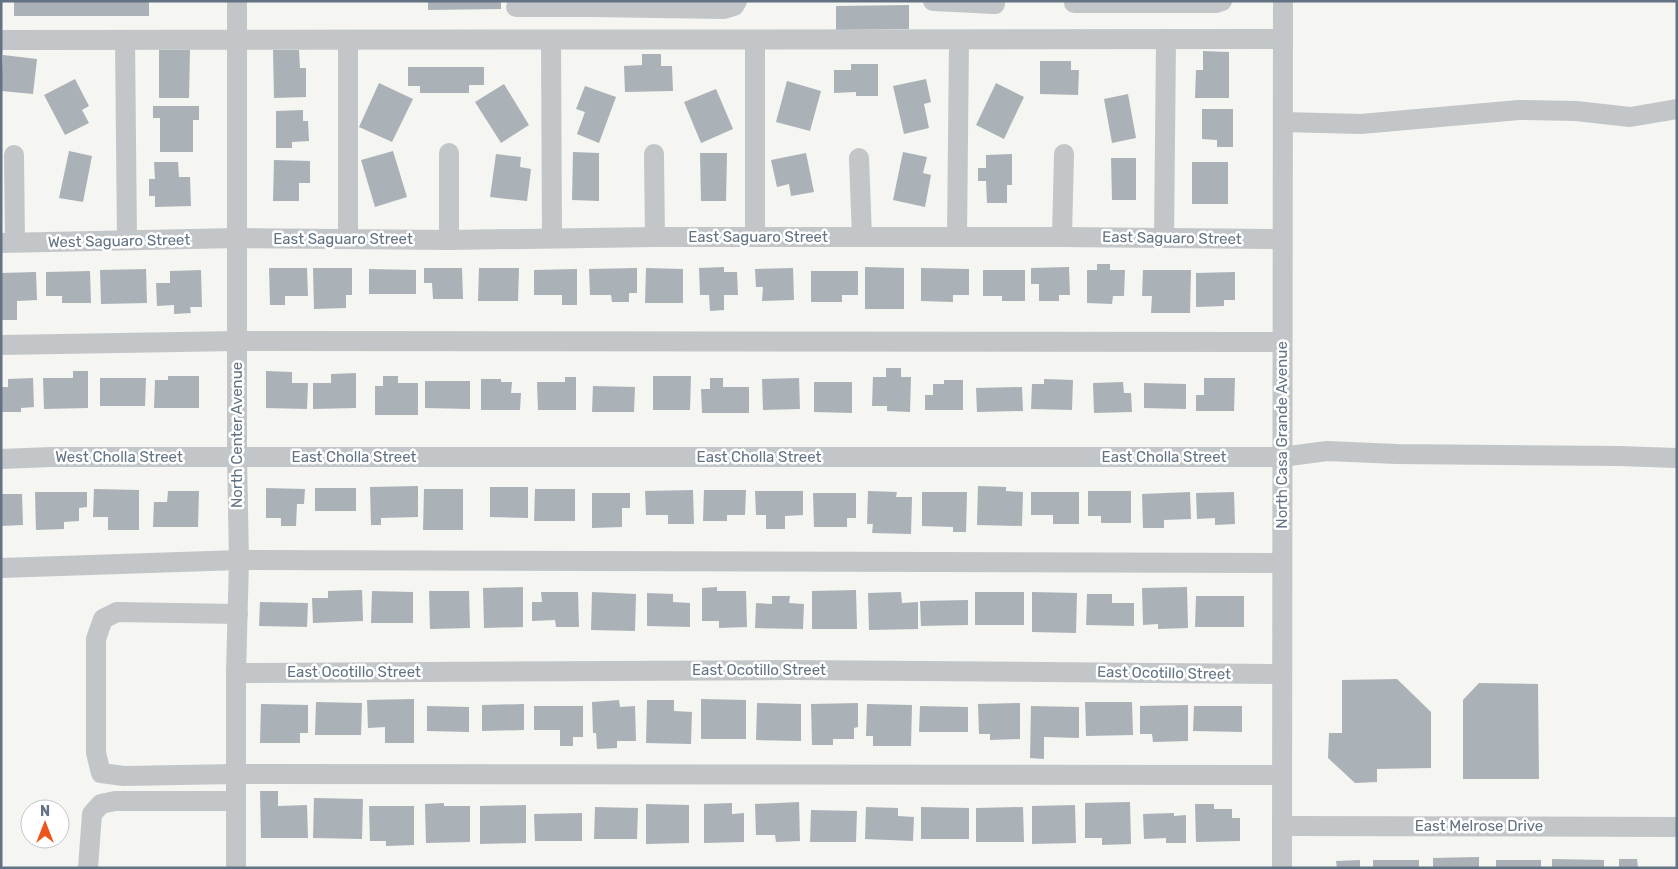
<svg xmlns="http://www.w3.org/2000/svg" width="1678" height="869" font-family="Rubik,sans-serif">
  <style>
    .building { fill: #aab2b8 }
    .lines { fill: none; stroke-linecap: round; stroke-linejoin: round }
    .minor { stroke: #c2c6c9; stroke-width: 20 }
    .labels { text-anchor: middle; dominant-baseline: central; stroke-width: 5; stroke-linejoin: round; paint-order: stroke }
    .street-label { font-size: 15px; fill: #637384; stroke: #fff }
  </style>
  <rect width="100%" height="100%" fill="#f5f5f1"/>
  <g class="building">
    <rect x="14" y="1" width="135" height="15"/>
    <path d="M428 1H501V9L428 10Z"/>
    <path d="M909 5V29L836 30V6Z"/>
    <path d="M159 50H190L189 98H159Z"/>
    <path d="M273 50H299L300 68H306V97L274 98Z"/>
    <path d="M1203 51 1229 52V98H1195L1196 70H1203Z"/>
    <path d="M642 54H661V66H672L673 91 625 92 624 66 642 65Z"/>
    <path d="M3 55 37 59 33 94 1 91Z"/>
    <path d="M1040 61H1071V70H1079L1078 95 1040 94Z"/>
    <path d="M851 64H878V96H856V92L834 93V70H851Z"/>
    <path d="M408 67H484V85H469V93H420V86H408Z"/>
    <path d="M75 79 89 106 82 110 89 123 65 135 44 95Z"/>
    <path d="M926 79 931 102 924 104 929 128 904 134 893 86Z"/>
    <path d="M787 81 821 91 810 131 776 122Z"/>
    <path d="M379 83 413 99 392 142 359 127Z"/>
    <path d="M996 83 1024 97 1004 139 976 125Z"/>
    <path d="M504 84 529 125 501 143 475 102Z"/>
    <path d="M585 86 616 97 599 143 577 134 585 112 576 109Z"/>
    <path d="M716 89 733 129 701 143 684 102Z"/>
    <path d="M1128 94 1136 138 1112 143 1104 99Z"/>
    <path d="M153 106H199V120H193V152H160V118H153Z"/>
    <path d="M1202 109H1233V147H1217V140L1202 139Z"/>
    <path d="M303 110V121H308L309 141 292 142V148H276V111Z"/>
    <path d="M69 151 92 156 83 202 59 198Z"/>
    <path d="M393 151 407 197 375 207 361 160Z"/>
    <path d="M573 152 599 153V201L572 200Z"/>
    <path d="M903 152 927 157 923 173 931 175 925 207 893 200Z"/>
    <path d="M700 153H727L726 201H701Z"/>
    <path d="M806 153 814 192 791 196 789 184 777 187 771 160Z"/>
    <path d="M496 154 521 157 520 167 531 169 527 201 490 197Z"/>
    <path d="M1012 154V185H1007V203H987L986 181H978V168H986V155Z"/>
    <path d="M1111 158H1136V200H1112Z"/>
    <path d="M274 160 310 161V183H299V201H273Z"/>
    <path d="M154 162H178L179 177H190L191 206 155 207V196H149V179H155Z"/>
    <rect x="1192" y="162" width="36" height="42"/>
    <path d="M1097 264H1110V270H1125L1124 296H1113L1112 304 1087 303V270H1097Z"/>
    <path d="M724 267V272H737L738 295H724V310L710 311 709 295H700L699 268Z"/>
    <path d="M865 267 904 268V309H865Z"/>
    <path d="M1069 267 1070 295H1059V301H1039V284H1031V268Z"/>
    <path d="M269 268H307L308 296H285V305H270Z"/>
    <path d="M313 268H352V295H346V308L314 309Z"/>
    <path d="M424 268H462L463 299H433L432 283H424Z"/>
    <path d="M479 268H519L518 301H478Z"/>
    <path d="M637 268V293H629V302H612L611 295H590L589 269Z"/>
    <path d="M646 268 683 269V303H645Z"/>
    <path d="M793 268 794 300 762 301 763 287H756L755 269Z"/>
    <path d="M921 268 969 269V295H953V302L921 301Z"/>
    <path d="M146 269 147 303 101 304 100 270Z"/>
    <path d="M369 269 416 270V294H369Z"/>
    <path d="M577 269V305H562V295H534V270Z"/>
    <path d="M201 270 202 307H190L191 313 174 314V305L157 306 156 283H170V271Z"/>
    <path d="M983 270H1025V301H1002V296H983Z"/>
    <path d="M1143 270H1191L1190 313H1151L1152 296H1142Z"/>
    <path d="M90 271 91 303H62V296H46V272Z"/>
    <path d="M811 271H858V295H842V302H811Z"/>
    <path d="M36 272 37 300 17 301V320H1V273Z"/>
    <path d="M1235 272V300H1224V306L1196 307V273Z"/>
    <path d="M886 368H901V377H911L910 412 887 411V406H872L873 377H886Z"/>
    <path d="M73 371H88V408L44 409 43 378H73Z"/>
    <path d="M266 371 292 372V383H308L307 409 266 408Z"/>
    <path d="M356 373V408L313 409V383H331V374Z"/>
    <path d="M168 376H199V408H154L155 380H168Z"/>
    <path d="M383 376H398V383H418V415H375V386H383Z"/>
    <path d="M653 376H691L690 410H653Z"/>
    <path d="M565 377H576V410H538L537 382H565Z"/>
    <path d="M33 378 34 407 21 408V412H1V387H8V379Z"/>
    <path d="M100 378H146L145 406H100Z"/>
    <path d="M710 378H723V387H749V413H702L701 389H710Z"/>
    <path d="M799 378 800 409 763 410 762 379Z"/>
    <path d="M1204 378H1235L1234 411H1196V395H1204Z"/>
    <path d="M481 379H501V382H512L511 393H521L520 410H481Z"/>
    <path d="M1044 379 1073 380 1072 410 1031 409 1032 384H1044Z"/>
    <path d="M944 380H963V410H925V395H933V384H944Z"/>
    <path d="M425 381H470V409L425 408Z"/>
    <path d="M814 382H852V413L814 412Z"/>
    <path d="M1123 382 1124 393H1131L1132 412 1094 413 1093 383Z"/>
    <path d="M1144 383 1186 384V409L1144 408Z"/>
    <path d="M593 386 635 387 634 412H592Z"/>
    <path d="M1022 387 1023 411 977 412 976 388Z"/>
    <path d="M418 486V517L381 518V525H371L370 487Z"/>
    <path d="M978 486 1006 487V491L1023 492 1022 526 977 525Z"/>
    <path d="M490 487H528V518L490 517Z"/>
    <path d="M266 488 305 489 304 504H297L296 526H281V518H266Z"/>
    <rect x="315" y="488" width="41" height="23"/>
    <path d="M94 489 139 490V530H108V517H93Z"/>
    <path d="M424 489H463V530H423Z"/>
    <path d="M535 489H575V521H534Z"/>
    <path d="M693 490 694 524H668V515H646L645 491Z"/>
    <path d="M704 490H746L745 515H727V521H703Z"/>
    <path d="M168 491H199L198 527H153L154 502H167Z"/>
    <path d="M755 491H803V515L785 516V529H766V515H756Z"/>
    <path d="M868 491 897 492 896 497H912L911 534 872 533 873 524H867Z"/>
    <path d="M1088 491H1131V523H1101V516H1088Z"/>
    <path d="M35 492H87V507L79 508V521L64 522V529L36 530Z"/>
    <path d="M922 492H967L966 532H953V527L922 526Z"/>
    <path d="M1031 492H1079V524H1053V515H1031Z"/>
    <path d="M1190 492 1191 519 1164 520V528H1143L1142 494Z"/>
    <path d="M1234 492 1235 524 1215 525V518L1197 519 1196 493Z"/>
    <path d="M592 493H630V508H622V527L592 528Z"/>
    <path d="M813 493H856V518H847V527H814Z"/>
    <path d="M1 494H22L23 525 1 526Z"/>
    <path d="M523 587V627L484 628 483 588Z"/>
    <path d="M717 587V591H746L747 627 719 628V621H702V588Z"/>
    <path d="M1187 587 1188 628 1158 629V624L1143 625 1142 588Z"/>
    <path d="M362 590 363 621 313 623 312 598H328V591Z"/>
    <path d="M856 590 857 629H812V591Z"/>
    <path d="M372 591 413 592V623H371Z"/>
    <path d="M429 591H469L470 628 430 629Z"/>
    <path d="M541 592H578L579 627H556L555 620 532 621V602H542Z"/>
    <path d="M592 592 636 594 635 631 591 630Z"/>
    <path d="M901 592 902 603 918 602V629L869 630 868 593Z"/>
    <rect x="975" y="592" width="49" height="33"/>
    <path d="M1032 592 1077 593 1076 633 1032 632Z"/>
    <path d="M647 593 673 594V602L690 603V627L647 626Z"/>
    <path d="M1087 594H1112V603H1134V626L1086 625Z"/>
    <path d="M772 596H790L789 603 804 604 803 629 755 628 756 603 772 604Z"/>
    <path d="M1196 596H1244V627H1195Z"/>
    <path d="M968 600V625L921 626 920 601Z"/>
    <path d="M260 602 308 603 307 627 259 626Z"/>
    <path d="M1397 679 1431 712V768L1377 769V782L1355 783 1328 758 1329 733H1342V680Z"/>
    <path d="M1479 683 1538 684 1539 779H1463V700Z"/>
    <path d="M414 699V743H385V727L368 728 367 700Z"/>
    <path d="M701 699 746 700V739H701Z"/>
    <path d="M619 700 620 707 635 706 636 741H617V748L597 749 596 733H593L592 702Z"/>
    <path d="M647 700H674V711L692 712 691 744 646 743Z"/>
    <path d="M316 702 362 703 361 735H315Z"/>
    <path d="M1085 702H1132L1133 735 1086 736Z"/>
    <path d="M757 703 801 704V741L756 740Z"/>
    <path d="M858 703V727L854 728V739H833V745H812L811 704Z"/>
    <path d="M1020 703V739L990 740V734H979L978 704Z"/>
    <path d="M261 704 308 705V733H300V743H260Z"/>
    <path d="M524 704V730L482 731V705Z"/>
    <path d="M867 704 912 705 911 746H873V736H866Z"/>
    <path d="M1188 705V741L1153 742 1152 734H1140V706Z"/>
    <path d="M427 706 469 707V732L427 731Z"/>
    <path d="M534 706H583V737H573V746H560V730H534Z"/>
    <path d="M920 706 968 707V732H919Z"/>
    <path d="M1031 706 1079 707V738L1044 737V759L1030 758Z"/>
    <path d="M1194 706H1242V732L1193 731Z"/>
    <path d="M260 791H278V806L307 805 308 838H261Z"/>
    <path d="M314 798 363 799 362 839 313 838Z"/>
    <path d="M799 802 800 841 776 842 775 835H756L755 804Z"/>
    <path d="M1130 802 1131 844 1102 845V838H1085V803Z"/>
    <path d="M444 803V806H470V842L426 843 425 804Z"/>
    <path d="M732 803V814L744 813V842L704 843V804Z"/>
    <path d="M646 804 689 805V843L646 844Z"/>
    <path d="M1195 804H1214V809H1232V818H1240V841L1196 842Z"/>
    <path d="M526 805V843L480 844V806Z"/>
    <path d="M1075 805 1076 843 1032 844V806Z"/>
    <path d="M369 806H414V845L386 846V841H370Z"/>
    <path d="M595 807 638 808 637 839H594Z"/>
    <path d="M866 807 898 808V816L914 817 913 841 865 839Z"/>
    <path d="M921 807 969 808V839H921Z"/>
    <path d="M1023 807 1024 842H976V808Z"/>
    <path d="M811 810 857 811 856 842H810Z"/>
    <path d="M582 813V841H535L534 814Z"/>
    <path d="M1174 813V816L1186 815V843H1166V838L1144 839 1143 814Z"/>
    <path d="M1479 857V868H1433V858Z"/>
    <path d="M1552 859 1604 860V868H1552Z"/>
    <path d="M1619 859H1637L1638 868H1619Z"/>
    <path d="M1360 860V868H1337L1336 861Z"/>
    <rect x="1373" y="860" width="46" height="8"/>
    <rect x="1496" y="860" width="45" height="8"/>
  </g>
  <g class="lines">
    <g class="minor">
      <path d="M590 1V7L724 9 734 6 737 1"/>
      <path d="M933 1 995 4"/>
      <path d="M1074 1V3H1216L1222 1"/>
      <path d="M516 7H590"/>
      <path d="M1 40 1283 39"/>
      <path d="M125 40 127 240"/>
      <path d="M551 40 552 238"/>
      <path d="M755 40V237"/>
      <path d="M1283 122 1361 124 1519 110 1576 111 1630 117 1677 109"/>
      <path d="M449 153V240"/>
      <path d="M654 154 655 237"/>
      <path d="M14 155 15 242"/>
      <path d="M859 158 862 237"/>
      <path d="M957 237 959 40"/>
      <path d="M1062 237 1064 154"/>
      <path d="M1164 238 1166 39"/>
      <path d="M348 239V40"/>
      <path d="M1 243 237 238 449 240 655 237H1062L1282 239"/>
      <path d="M1 345 237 341 1282 342"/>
      <path d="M1 459 52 457H1282L1327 451 1397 454 1619 456 1677 458"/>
      <path d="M1 568 239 560 1282 563"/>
      <path d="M238 614 117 612 103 619 96 639V753L101 773 124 776 236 774 1282 775"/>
      <path d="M236 673 791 670 1282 674"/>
      <path d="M1282 826 1677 827"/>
      <path d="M88 868 92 814 101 804 115 801H236"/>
      <path d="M236 868V673L239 560 237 457V1"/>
      <path d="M1282 868 1283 1"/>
    </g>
  </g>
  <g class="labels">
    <g class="street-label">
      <text x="758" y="237">East Saguaro Street</text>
      <text transform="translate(1172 238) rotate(1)">East Saguaro Street</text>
      <text x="343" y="239">East Saguaro Street</text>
      <text transform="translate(119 241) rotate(-1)">West Saguaro Street</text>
      <text transform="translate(237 435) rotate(-90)">North Center Avenue</text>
      <text transform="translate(1282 435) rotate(-90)">North Casa Grande Avenue</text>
      <text x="119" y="457">West Cholla Street</text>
      <text x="354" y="457">East Cholla Street</text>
      <text x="759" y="457">East Cholla Street</text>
      <text x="1164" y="457">East Cholla Street</text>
      <text x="759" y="670">East Ocotillo Street</text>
      <text x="354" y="672">East Ocotillo Street</text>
      <text transform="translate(1164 673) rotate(1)">East Ocotillo Street</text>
      <text x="1479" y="826">East Melrose Drive</text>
    </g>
  </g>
  <rect width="1678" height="869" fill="none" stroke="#637384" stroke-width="5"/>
  <g transform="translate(45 824)"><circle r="24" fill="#ffffff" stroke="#c1c7ce"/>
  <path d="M0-4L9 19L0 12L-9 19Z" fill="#eb571b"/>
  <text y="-8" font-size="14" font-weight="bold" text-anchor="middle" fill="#637384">N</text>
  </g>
</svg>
